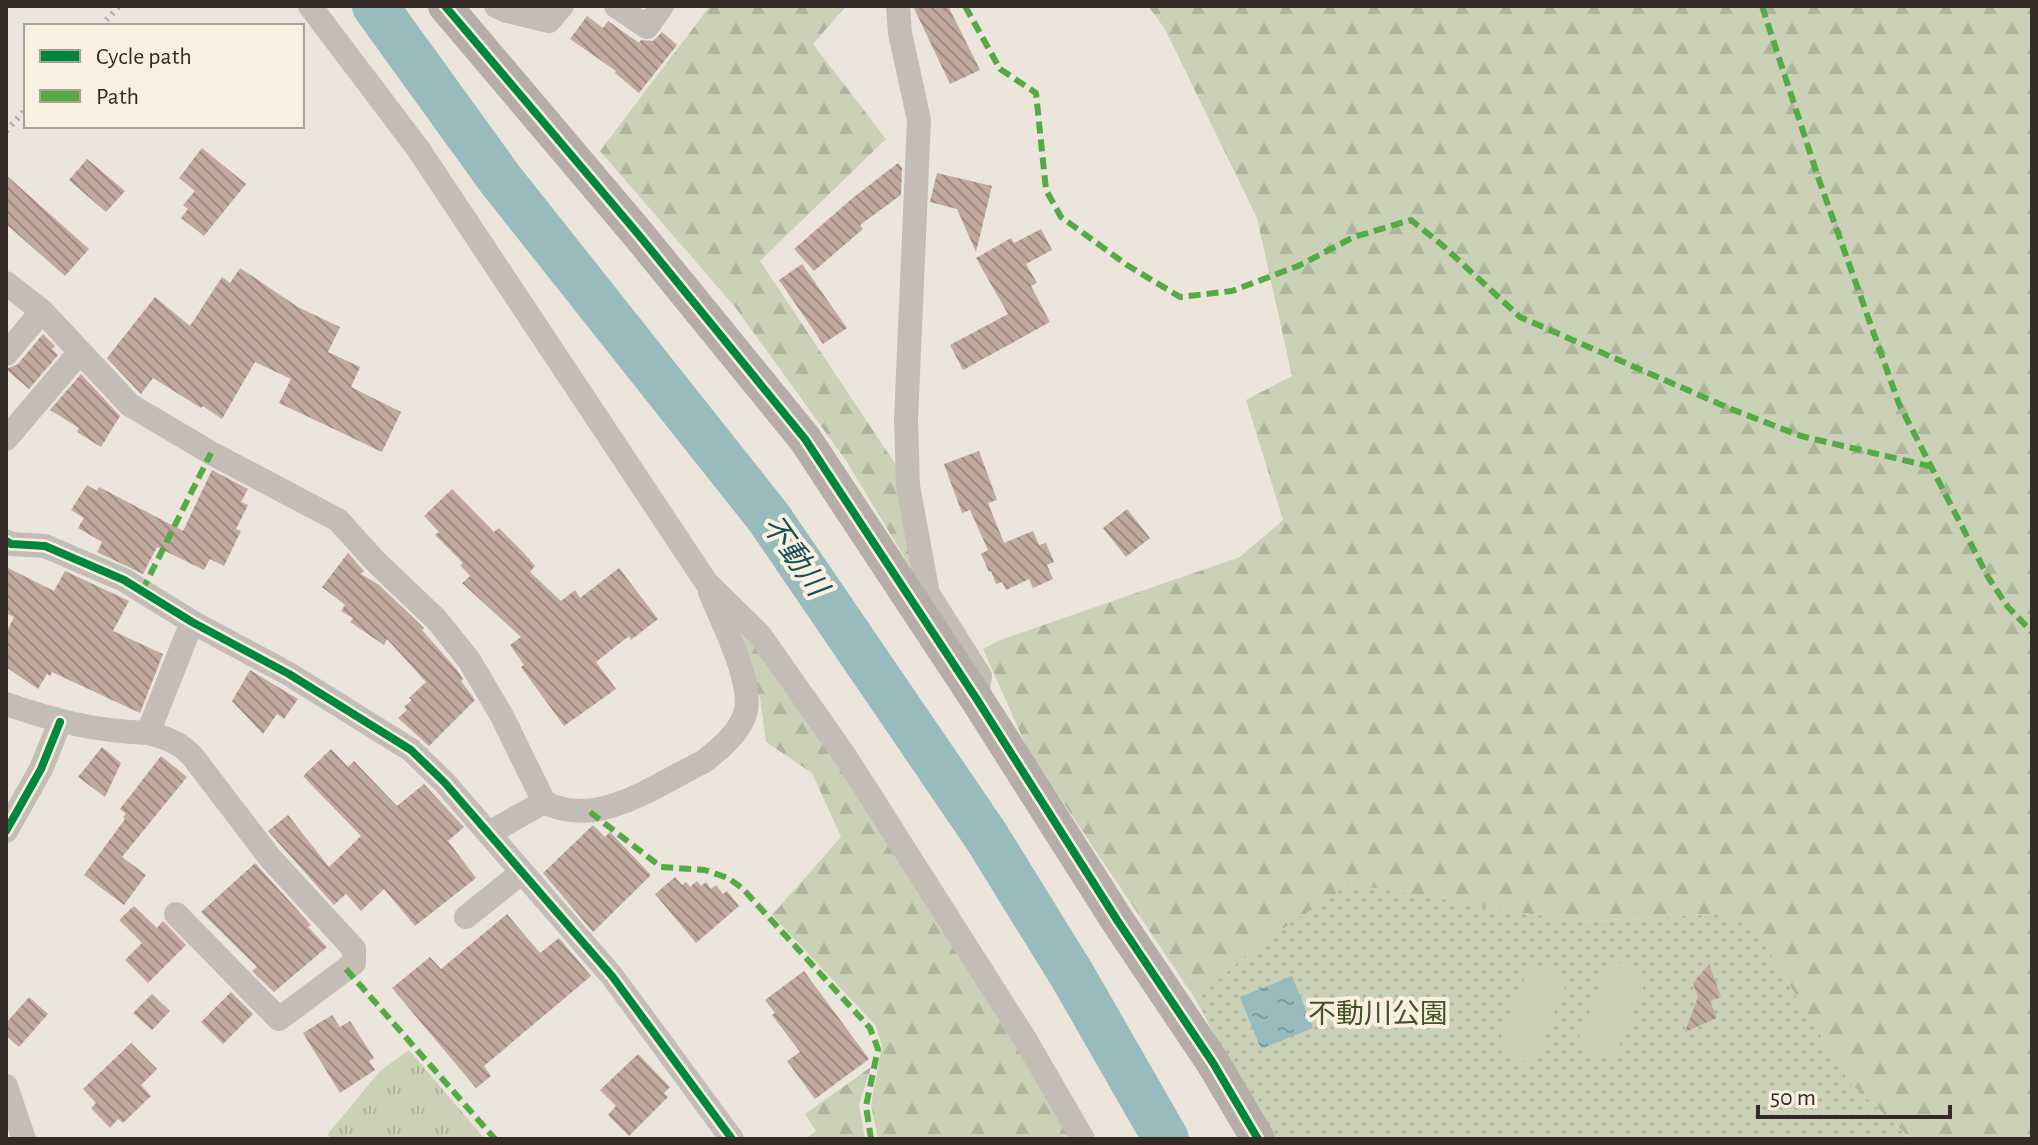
<svg xmlns="http://www.w3.org/2000/svg" width="2038" height="1145" font-family="'Alegreya Sans','Noto Sans JP',sans-serif">
  <style>
    .grass { fill: url(#grass-tufts) }
    .forest { fill: url(#forest-firs) }
    .park { fill: url(#park-dots) }
    .pitch { fill: #cbd1b6 }
    .water { fill: url(#water-ripples) }
    .lines { fill: none; stroke-linecap: round; stroke-linejoin: round }
    .river { stroke: #98bcbd; stroke-width: 46 }
    .building { fill: url(#building-back-hatch) }
    .street { stroke: #c4bdb6; stroke-width: 24 }
    .secondary { stroke: #b5ada6; stroke-width: 34 }
    .rail { stroke: #aca6a0; stroke-width: 6; stroke-dasharray: 2 6; stroke-linecap: butt }
    .quiet { stroke: #54ab44; stroke-width: 6; stroke-dasharray: 12 6; stroke-linecap: butt }
    .cycleway-casing { stroke: #faf0e2; stroke-width: 13 }
    .cycleway { stroke: #00873e; stroke-width: 8 }
    .labels { text-anchor: middle; dominant-baseline: central; stroke-width: 8; stroke-linejoin: round; paint-order: stroke }
    .park-label { font-size: 28px; fill: #415327; stroke: #faf0e2 }
    .water-label { font-size: 30px; font-style: italic; fill: #195057; stroke: #faf0e2 }
  </style>
  <defs>
    <pattern id="grass-tufts" width="24" height="20" patternUnits="userSpaceOnUse" patternTransform="scale(2)"><rect width="24" height="20" fill="#cbd1b6"/><path d="M3 7l-1-3M5 7V3M7 7l1-3M15 17l-1-3M17 17v-4M19 17l1-3" fill="none" stroke="#afb49c"/></pattern>
    <pattern id="forest-firs" width="22" height="20" patternUnits="userSpaceOnUse" patternTransform="scale(2)"><rect width="22" height="20" fill="#cbd1b6"/><path d="M5 1l3.5 6h-7zM16 11l3.5 6h-7z" fill="#afb49c"/></pattern>
    <pattern id="park-dots" width="8" height="8" patternUnits="userSpaceOnUse" patternTransform="scale(2)"><rect width="8" height="8" fill="#cbd1b6"/><path d="M2 2h.1M6 6h.1" fill="none" stroke="#afb49c" stroke-width="1.8" stroke-linecap="round"/></pattern>
    <pattern id="water-ripples" width="26" height="14" patternUnits="userSpaceOnUse" patternTransform="scale(2)"><rect width="26" height="14" fill="#98bcbd"/><path d="M2 4q2-2 4 0t4 0M15 11q2-2 4 0t4 0" fill="none" stroke="#7d9999"/></pattern>
    <pattern id="building-back-hatch" width="6" height="6" patternUnits="userSpaceOnUse" patternTransform="scale(2)"><rect width="6" height="6" fill="#c1a99d"/><path d="M-1 5l2 2M0 0l6 6M5-1l2 2" fill="none" stroke="#9e8a80"/></pattern>
  </defs>
  <rect width="100%" height="100%" fill="#ece5dc"/>
  <path class="grass" d="M409 1050 484 1138 334 1139 327 1135 380 1071Z"/>
  <g class="forest">
    <path d="M710 6H846L813 44 886 139 760 261 896 465 914 573 847 462 735 307 600 151Z"/>
    <path d="M1148 6H2032V1139H1911L1849 1082 1757 932 1724 913 1579 922 1351 885 1255 947 1196 1000 1028 750 983 649 1000 640 1240 557 1283 520 1246 400 1292 376 1257 218 1165 29Z"/>
    <path d="M724 618 750 641 835 762 1015 1045 1070 1139H878L871 1105 882 1046 876 1026 772 915 841 837 812 773 766 742 760 698Z"/>
    <path d="M871 1067 859 1105 865 1139H805L816 1131 805 1114Z"/>
  </g>
  <path class="park" d="M1350 884 1579 922 1724 913 1757 932 1849 1082 1911 1139H1270L1196 1000 1255 947Z"/>
  <g class="pitch">
    <path d="M1611 959 1648 975 1613 1061 1576 1045Z"/>
    <path d="M1531 963 1568 979 1533 1065 1496 1049Z"/>
  </g>
  <path class="water" d="M1292 976 1313 1028 1261 1049 1240 997Z"/>
  <g class="lines">
    <path class="river" d="M375 6 500 179 769 518 986 836 1072 975 1166 1139"/>
  </g>
  <g class="building">
    <path d="M913 6H948L980 70 950 84Z"/>
    <path d="M587 16 603 28 608 21 639 43 641 40 653 41 662 32 677 45 639 93 615 73 616 71 570 39Z"/>
    <path d="M202 148 246 184 204 236 181 218 188 209 183 205 195 191 179 178Z"/>
    <path d="M87 159 125 191 106 212 69 180Z"/>
    <path d="M898 163 902 168 901 195 860 225 863 229 814 271 794 249 854 197Z"/>
    <path d="M937 173 992 186 976 252 957 209 930 202Z"/>
    <path d="M6 175 89 249 65 276 6 224Z"/>
    <path d="M1041 229 1052 250 1026 264 1037 283 1031 286 1050 322 963 370 950 345 1008 314 976 258 1011 238 1014 243Z"/>
    <path d="M802 264 847 328 823 344 779 280Z"/>
    <path d="M240 268 298 307 340 327 328 352 360 367 351 387 401 412 382 452 279 403 291 379 255 362 222 419 203 406 201 408 153 378 141 394 107 358 155 297 190 326 222 277 230 283Z"/>
    <path d="M43 334 55 346 52 349 58 355 29 389 6 369 18 364Z"/>
    <path d="M81 374 120 416 101 447 77 432 79 428 50 410Z"/>
    <path d="M979 451 997 500 988 503 1004 543 1033 531 1039 545 1046 543 1054 562 1047 565 1053 579 1033 588 1029 579 1006 590 1002 582 996 584 991 571 989 572 981 554 988 550 970 510 962 513 944 464Z"/>
    <path d="M212 470 248 489 241 502 248 505 236 529 241 531 224 566 210 559 204 570 157 547 143 574 97 552 102 542 78 528 84 518 71 510 87 485 97 491 99 487 183 531Z"/>
    <path d="M452 489 494 532 499 528 524 553 535 566 530 572 561 601 575 590 580 598 619 568 658 619 631 640 629 636 596 662 616 689 564 726 521 667 524 665 510 645 521 637 462 583 470 576 460 565 463 563 435 535 439 532 424 516Z"/>
    <path d="M1127 509 1150 538 1126 557 1103 528Z"/>
    <path d="M348 553 364 571 361 574 379 585 424 628 422 630 457 670 463 679 461 681 475 700 429 746 398 718 407 710 404 707 412 700 409 698 426 682 387 639 384 645 350 622 353 618 341 611 345 605 322 587Z"/>
    <path d="M6 567 54 591 65 571 129 601 113 631 163 654 140 713 52 672 50 676 47 674 38 689 6 667V633L14 617 6 613Z"/>
    <path d="M250 670 298 699 284 719 277 714 263 734 232 701Z"/>
    <path d="M102 747 121 763 105 797 78 777Z"/>
    <path d="M331 749 348 767 354 761 397 806 424 784 464 827 448 841 476 878 415 926 384 889 361 911 346 894 334 905 268 831 288 815 329 867 361 836 303 776Z"/>
    <path d="M161 756 187 777 122 857 146 875 124 905 84 875 125 819 123 817 126 814 120 809Z"/>
    <path d="M593 825 605 837 610 832 651 875 593 932 543 873Z"/>
    <path d="M255 863 311 925 308 927 327 947 274 992 252 971 257 967 201 912Z"/>
    <path d="M675 877 682 885 686 882 690 887 697 881 701 886 706 882 711 889 716 885 723 894 727 891 739 906 696 943 655 894Z"/>
    <path d="M134 906 157 928 163 921 186 945 148 983 125 960 142 943 119 920Z"/>
    <path d="M507 914 540 953 559 938 591 976 484 1066 491 1076 476 1088 392 988 430 957 441 969Z"/>
    <path d="M1709 964 1721 997 1710 1001 1717 1018 1685 1032 1698 997 1693 983Z"/>
    <path d="M804 971 869 1059 815 1099 787 1061 800 1052 772 1015 775 1013 765 1000Z"/>
    <path d="M231 992 253 1014 223 1044 201 1022Z"/>
    <path d="M152 994 170 1011 152 1030 133 1013Z"/>
    <path d="M29 997 48 1014 19 1047 6 1036V1023Z"/>
    <path d="M332 1015 340 1027 350 1021 374 1058 369 1061 375 1070 340 1093 303 1033Z"/>
    <path d="M131 1043 157 1069 141 1085 151 1096 123 1123 118 1119 110 1128 91 1108 96 1103 83 1089Z"/>
    <path d="M638 1054 670 1087 664 1093 668 1097 629 1136 608 1115 616 1106 600 1090Z"/>
  </g>
  <g class="lines">
    <g class="street">
      <path d="M310 6 419 150 706 582 759 634 845 756 1025 1039 1083 1139"/>
      <path d="M496 6 507 11 549 21 562 6"/>
      <path d="M616 6 647 27 662 6"/>
      <path d="M898 6 900 33 919 120 906 420 908 486 928 594 980 676 978 688"/>
      <path d="M6 283 42 311 130 405 211 453 338 520 376 562 436 619 469 660 502 716 544 802 489 833"/>
      <path d="M6 354 42 311"/>
      <path d="M6 439 80 352"/>
      <path d="M6 541 11 544 45 546 124 580 192 622 289 674 411 750 445 783 612 976 732 1139"/>
      <path d="M6 704C55 721 95 731 148 733L192 622"/>
      <path d="M148 733C167 738 179 742 193 757L271 859 354 949V963L279 1019 176 914"/>
      <path d="M544 802C597 830 655 785 703 762 719 750 742 731 746 710 752 679 722 622 710 592"/>
      <path d="M6 831 41 769 60 722"/>
      <path d="M466 917 521 873"/>
      <path d="M6 1086 24 1139"/>
    </g>
    <path class="secondary" d="M445 6 638 234 805 439 976 698 1117 920 1213 1063 1258 1139"/>
    <g class="rail">
      <path d="M101 26 119 6"/>
      <path d="M6 131 26 109"/>
    </g>
    <g class="quiet">
      <path d="M965 6 1000 69 1036 93 1046 190 1061 217 1127 265 1180 297 1232 291 1298 266 1354 237 1411 220 1441 244 1520 317 1731 409 1801 436 1933 467"/>
      <path d="M1762 6 1818 177 1899 404 1988 577 2008 607 2032 632"/>
      <path d="M142 591 211 453"/>
      <path d="M590 812 661 867 705 870 728 878 742 888 870 1028 878 1049 866 1106 871 1139"/>
      <path d="M346 969 495 1139"/>
    </g>
    <defs>
      <g id="cycleway">
        <path d="M445 6 638 234 805 439 976 698 1117 920 1213 1063 1258 1139"/>
        <path d="M6 541 11 544 45 546 124 580 192 622 289 674 411 750 445 783 612 976 732 1139"/>
        <path d="M6 831 41 769 60 722"/>
      </g>
    </defs>
    <use href="#cycleway" class="cycleway-casing"/>
    <use href="#cycleway" class="cycleway"/>
  </g>
  <g class="labels">
    <g class="park-label">
      <text x="1378" y="1015">不動川公園</text>
    </g>
    <g class="water-label">
      <text transform="translate(794 556) rotate(55)">不動川</text>
    </g>
  </g>
  <rect width="2038" height="1145" fill="none" stroke="#342a25" stroke-width="16"/>
  <rect x="24" y="24" width="280" height="104" fill="#faf0e2" stroke="#aba196" stroke-width="2"/>
  <rect x="40" y="50" width="40" height="12" fill="#00873e" stroke="#aba196" stroke-width="2"/>
  <text x="96" y="64" font-size="24" fill="#342a25">Cycle path</text>
  <rect x="40" y="90" width="40" height="12" fill="#54ab44" stroke="#aba196" stroke-width="2"/>
  <text x="96" y="104" font-size="24" fill="#342a25">Path</text>
  <path d="M1758 1105v12h192v-12" fill="none" stroke="#342a25" stroke-width="4"/>
  <text x="1770" y="1105" font-size="24" fill="#342a25" stroke="#faf0e2" stroke-width="6" paint-order="stroke">50 m</text>
</svg>
